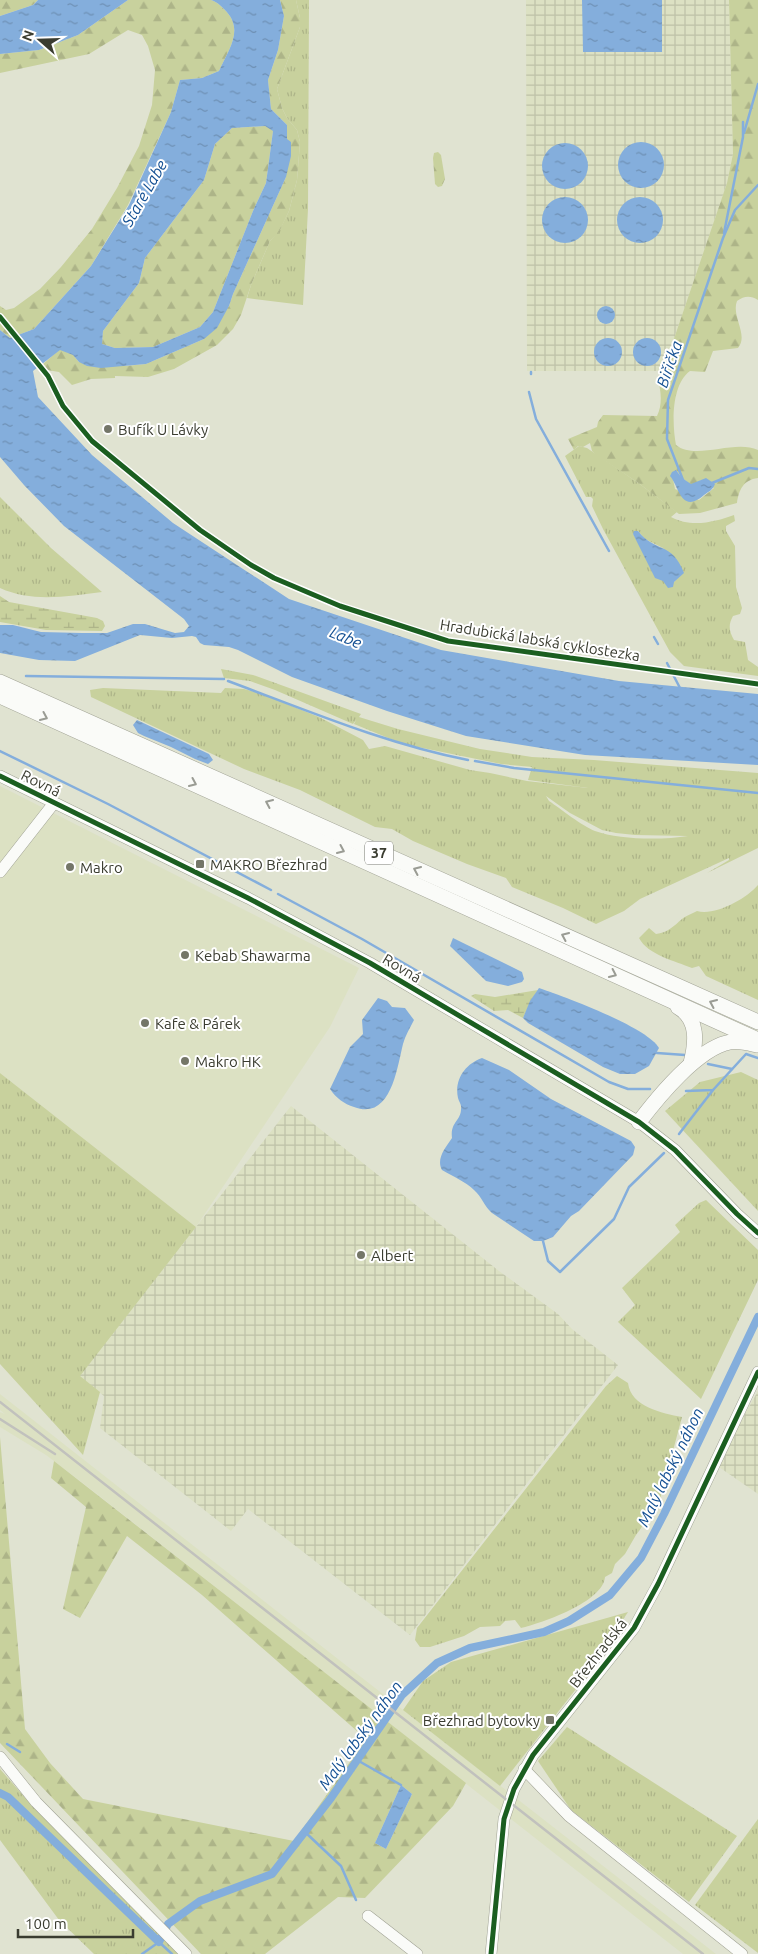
<svg xmlns="http://www.w3.org/2000/svg" width="758" height="1954" font-family="Ubuntu,sans-serif">
  <style>
    .built { fill: #dce1c3 }
    .industrial { fill: url(#industrial-grid) }
    .grass { fill: url(#grass-tufts); fill-rule: evenodd }
    .forest { fill: url(#forest-firs); fill-rule: evenodd }
    .wetland { fill: url(#wetland-marsh) }
    .water { fill: url(#water-ripples); fill-rule: evenodd }
    .pier { fill: #e0e3d1 }
    .lines { fill: none; stroke-linecap: round; stroke-linejoin: round }
    .stream { stroke: #84aedc; stroke-width: 2.5 }
    .canal { stroke: #84aedc; stroke-width: 8 }
    .minor-casing { stroke: #a0a294; stroke-width: 12 }
    .major-casing { stroke: #a0a294; stroke-width: 16 }
    .minor { stroke: #fafbf8; stroke-width: 11 }
    .major { stroke: #fafbf8; stroke-width: 15 }
    .rail { stroke: #c1c1bd; stroke-width: 2.5 }
    .cycleway-casing { stroke: #fff; stroke-width: 8 }
    .cycleway { stroke: #1b5e20; stroke-width: 5 }
    .oneway { stroke: #9a9c94 }
    .poi-dot { fill: #747668; stroke: #fff; stroke-width: 2 }
    .labels { text-anchor: middle; dominant-baseline: central; stroke-width: 4; stroke-linejoin: round; paint-order: stroke }
    .shield { fill: #fff; stroke: #75766e; stroke-width: 1 }
    .shield-label { font-size: 14px; font-weight: bold; fill: #3a3c30 }
    .poi-label { font-size: 15px; fill: #3a3c30; stroke: #fff; text-anchor: start }
    .street-label { font-size: 15px; fill: #3a3c30; stroke: #fff }
    .water-label { font-size: 16px; font-style: italic; fill: #145093; stroke: #fff }
  </style>
  <defs>
    <pattern id="industrial-grid" width="8" height="8" patternUnits="userSpaceOnUse" patternTransform="scale(1.25)"><rect width="8" height="8" fill="#dce1c3"/><path d="M0 4h8M4 0v8" fill="none" stroke="#bec2a8"/></pattern>
    <pattern id="grass-tufts" width="24" height="20" patternUnits="userSpaceOnUse" patternTransform="scale(1.25)"><rect width="24" height="20" fill="#c8d19d"/><path d="M3 7l-1-3M5 7V3M7 7l1-3M15 17l-1-3M17 17v-4M19 17l1-3" fill="none" stroke="#adb488"/></pattern>
    <pattern id="forest-firs" width="22" height="20" patternUnits="userSpaceOnUse" patternTransform="scale(1.25)"><rect width="22" height="20" fill="#c8d19d"/><path d="M5 1l3.5 6h-7zM16 11l3.5 6h-7z" fill="#adb488"/></pattern>
    <pattern id="wetland-marsh" width="20" height="14" patternUnits="userSpaceOnUse" patternTransform="scale(1.25)"><rect width="20" height="14" fill="#c8d19d"/><path d="M1 5h8M5 5V1M11 12h8M15 12V8" fill="none" stroke="#adb488"/></pattern>
    <pattern id="water-ripples" width="26" height="14" patternUnits="userSpaceOnUse" patternTransform="scale(1.25)"><rect width="26" height="14" fill="#84aedc"/><path d="M2 4q2-2 4 0t4 0M15 11q2-2 4 0t4 0" fill="none" stroke="#6d8fb3"/></pattern>
  </defs>
  <rect width="100%" height="100%" fill="#e0e3d1"/>
  <g class="built">
    <path d="M0 786 359 968 330 1027 196 1227 0 1073Z"/>
    <path d="M0 1394 311 1638 716 1954H683L88 1487 46 1455 0 1427V1412L5 1414 0 1410Z"/>
  </g>
  <g class="industrial">
    <path d="M526 0H729L733 154 727 183 663 371H527Z"/>
    <path d="M291 1106 499 1271 558 1314 572 1329 618 1365 410 1635 248 1509 231 1531 100 1428 104 1396 79 1376Z"/>
    <path d="M758 1391V1494L716 1465Z"/>
  </g>
  <g class="grass">
    <path d="M296 0H309L308 209 303 305 247 298 251 285 270 241 278 233 289 211 297 180 300 142 297 130 287 118 282 108 277 89 300 27V18Z"/>
    <path d="M579 446 587 448 637 482 677 512 671 517C691 528 715 522 734 515L735 521 726 526V531L735 546 736 587 742 608 740 614 733 616C728 625 729 631 734 640L745 642 748 660 758 667V676L684 666 670 652 603 529 592 506 593 499 591 497H586L565 456ZM638 531 645 539 663 548 680 575 674 582 639 544 633 534Z"/>
    <path d="M0 497 51 548 102 592C68 596 33 603 0 588Z"/>
    <path d="M221 669 253 675 361 714 359 717 398 729 480 749 532 757 594 760 758 773V848L707 873 729 860V858L640 899 624 911 596 924 563 908 512 887 506 878 467 864 413 841 392 829 375 827 300 790 244 769 91 697 90 690 103 688 221 693 225 688 244 689 262 694 319 717 363 740 369 749 385 746 470 770 490 773 527 781 588 788 528 780 532 767 501 764 403 744 354 724 356 720 353 724 275 690 250 681 224 678ZM546 796 570 813 602 830 616 833 635 835 688 836C663 840 619 840 595 831 582 826 561 809 549 801Z"/>
    <path d="M758 885V1000L706 976 699 966 692 968C675 961 648 955 639 938L649 928 656 934C667 933 674 926 682 919 685 916 692 914 697 911 715 916 746 899 758 885Z"/>
    <path d="M741 1072 758 1080V1211L665 1111 700 1082Z"/>
    <path d="M0 1073 196 1227 80 1376 100 1392 83 1455 0 1364Z"/>
    <path d="M706 1200 758 1250V1280L701 1399 618 1322 635 1305 622 1288 680 1232 675 1225 699 1203Z"/>
    <path d="M617 1376 628 1383C631 1407 662 1413 682 1417L659 1503 636 1535 625 1554 615 1564 612 1573 605 1577C603 1602 542 1623 521 1628L515 1620 505 1621 500 1626 480 1627 464 1636 430 1647H420L415 1640 417 1628 606 1386Z"/>
    <path d="M628 1612 587 1675 500 1786 403 1710 423 1681 451 1662Z"/>
    <path d="M567 1727 737 1836 689 1902 571 1810 538 1761Z"/>
    <path d="M0 1769 34 1808 186 1954H94L59 1920 0 1840Z"/>
    <path d="M758 1819V1953L695 1905Z"/>
  </g>
  <g class="forest">
    <path d="M0 0H38L33 5 0 16Z"/>
    <path d="M128 0H211C217 2 220 5 224 9 245 29 229 49 219 71L202 78 180 80 171 112 128 205 91 266 34 329 10 338 0 330V306L6 310 14 308 40 289 61 267 92 229 117 188 139 146 152 105 155 70 148 46 142 35 128 30 89 54 0 73V54L39 50 78 35Z"/>
    <path d="M280 0H296L300 18V27L277 89 282 108 287 118 297 130 300 142 297 180 289 211 278 234 270 241 251 285 241 315 233 329 217 345 174 369 148 377 115 376V378L91 379 72 385 59 372 47 370 42 365 60 349 73 355 79 362 125 366 146 364 204 339 229 306 233 294 286 177 273 131 266 183 253 211 213 312 200 327 153 347 115 348 102 344 103 331 139 283 145 258 204 180 215 144 232 128 265 126 287 138V125L271 109 268 80 278 50 284 16Z"/>
    <path d="M729 0H758V300C750 295 744 296 737 301 731 316 749 335 738 348L713 351 705 372 690 371C671 385 672 424 676 445 696 461 734 439 758 450V478C743 480 739 490 737 503L700 513 679 514 637 482 596 455 592 451 590 443 583 447 578 446 574 450 568 439 597 427 598 422 603 415 657 416C663 404 661 389 657 377L663 371 727 183 733 154ZM676 470 682 478 691 485 698 483 701 480 714 488 699 500 675 489 673 479Z"/>
    <path d="M438 152 441 155 445 179 442 186 438 187 435 184 433 158 434 153Z"/>
    <path d="M0 1437 25 1729 50 1763 83 1799 294 1841 366 1739 202 1595 127 1536 80 1618 63 1609 86 1507 51 1478 54 1461 466 1783 453 1806 365 1898 338 1897 265 1954H201L0 1743ZM401 1785 412 1794 386 1849 375 1843Z"/>
  </g>
  <g class="wetland">
    <path d="M0 596 9 602 97 618 103 621 105 626 102 631 46 630 0 622Z"/>
    <path d="M538 990 530 1003 523 1018 508 1010 494 1011 471 996 475 994 495 997Z"/>
  </g>
  <g class="water">
    <path d="M38 0H128L78 35 39 50 0 54V16L33 5Z"/>
    <path d="M211 0H280L284 16 278 50 268 80 271 109 287 125V139L291 142V156L286 177 233 294 229 306 217 328 204 339 146 364 101 368 87 366 79 362 73 355 60 350 33 371 38 397 92 455 173 523 289 599 441 650 619 681 758 694V765L585 755 466 736 387 711 292 677 238 650 229 647 204 645 200 643 196 637 192 636 172 638 140 635 75 661 39 660 0 653V625H13L41 632 82 633H107L133 624H145L175 633 184 632 189 626 184 619 64 526 24 485 0 457V330L10 338 34 329 91 266 129 205 171 112 180 80 202 78 219 71C229 49 245 29 224 9 220 5 217 2 211 0ZM265 126 273 131 266 183 253 211 213 312 200 327 153 347 115 348 102 344 103 331 139 283 145 258 204 180 215 144 232 128Z"/>
    <path d="M582 0H662V52H583Z"/>
    <circle cx="641" cy="165" r="23"/>
    <circle cx="565" cy="166" r="23"/>
    <circle cx="565" cy="220" r="23"/>
    <circle cx="640" cy="220" r="23"/>
    <circle cx="606" cy="315" r="9"/>
    <circle cx="608" cy="352" r="14"/>
    <circle cx="647" cy="352" r="14"/>
    <path d="M676 470 682 478 691 484 706 478 715 484C713 490 708 492 704 495 681 515 679 486 670 476L672 472Z"/>
    <path d="M634 531H638C655 553 672 541 684 573L674 582 673 587 668 588 663 581 655 578 633 534Z"/>
    <path d="M137 720 209 754 213 760 208 764 195 759 171 747 144 736 138 733 133 725Z"/>
    <path d="M453 938 522 972 524 979 522 982 508 986 486 981 450 946Z"/>
    <path d="M539 988C565 997 647 1027 659 1048L649 1066 635 1074H620L603 1067 528 1023 523 1018 530 1001Z"/>
    <path d="M378 998 387 1001 392 1007 405 1008 414 1020C410 1028 405 1036 403 1044 397 1068 391 1121 354 1107 344 1104 336 1098 330 1089L350 1047 363 1034 362 1020Z"/>
    <path d="M482 1058 509 1070 551 1099 631 1141 635 1147 633 1155 579 1211 571 1216 553 1237 543 1241H534L492 1213C484 1206 482 1197 474 1190 466 1182 452 1176 442 1170 436 1159 445 1148 452 1138 450 1122 461 1121 461 1109 462 1105 459 1102 458 1098 454 1080 465 1064 482 1058Z"/>
    <path d="M401 1785 412 1794 386 1849 375 1843Z"/>
  </g>
  <path class="pier" d="M15 333 43 367 40 369 11 335Z"/>
  <g class="lines">
    <g class="stream">
      <path d="M744 133 758 84"/>
      <path d="M724 233 743 137V122"/>
      <path d="M531 374V372"/>
      <path d="M529 392 536 419 609 551"/>
      <path d="M683 480 667 439 668 400 723 238 735 210 758 185"/>
      <path d="M712 483 749 468 758 469"/>
      <path d="M654 637 658 644"/>
      <path d="M667 663 680 688"/>
      <path d="M26 676 224 679"/>
      <path d="M228 681C306 710 386 744 468 760"/>
      <path d="M0 751 108 804 271 890"/>
      <path d="M475 761 514 768 758 793"/>
      <path d="M278 894 362 939 609 1082 628 1089H650"/>
      <path d="M657 1053 685 1055"/>
      <path d="M708 1064 732 1069"/>
      <path d="M686 1091 713 1090 746 1054 758 1058"/>
      <path d="M679 1134 713 1090"/>
      <path d="M543 1241 548 1261 560 1272 614 1219 629 1187 664 1153"/>
      <path d="M7 1744 20 1752"/>
      <path d="M357 1760 401 1785"/>
      <path d="M305 1832 341 1866 356 1900"/>
      <path d="M142 1954 159 1942 172 1954"/>
    </g>
    <path class="canal" d="M0 1793 8 1797 159 1942 168 1924 200 1901 272 1874 331 1798 402 1695 437 1663 470 1648 544 1632 569 1621 610 1595 641 1558 664 1514 758 1317"/>
    <defs>
      <g id="minor">
        <path d="M0 776 248 898 370 963 639 1122 675 1150 737 1214 758 1233"/>
        <path d="M0 872 54 803"/>
        <path d="M0 1757 36 1802 186 1954"/>
        <path d="M524 1769 569 1816 742 1954"/>
        <path d="M368 1916 417 1954"/>
        <path d="M491 1954 504 1819 514 1789 533 1755 634 1628 658 1584 758 1372"/>
      </g>
      <g id="major">
        <path d="M0 682 758 1022"/>
        <path d="M0 696 758 1040"/>
        <path d="M678 1007C699 1019 696 1043 691 1063"/>
        <path d="M639 1122C658 1097 698 1048 730 1042 739 1040 749 1043 757 1045"/>
      </g>
    </defs>
    <use href="#minor" class="minor-casing"/>
    <use href="#major" class="major-casing"/>
    <use href="#minor" class="minor"/>
    <use href="#major" class="major"/>
    <g class="rail">
      <path d="M0 1402 703 1954"/>
      <path d="M0 1419 55 1454"/>
    </g>
    <defs>
      <g id="cycleway">
        <path d="M0 317 48 376 63 406 92 441 200 530 251 565 274 578 340 606 448 641 758 684"/>
        <path d="M0 776 248 898 370 963 639 1122 675 1150 737 1214 758 1233"/>
        <path d="M491 1954 504 1819 514 1789 533 1755 634 1628 658 1584 758 1372"/>
      </g>
    </defs>
    <use href="#cycleway" class="cycleway-casing"/>
    <use href="#cycleway" class="cycleway"/>
  </g>
  <defs><path id="oneway-chevron" d="M-2-3.5L2.5 0L-2 3.5" fill="none" stroke-width="1.6" stroke-linecap="round" stroke-linejoin="round" transform="scale(1.25)"/></defs>
  <g class="oneway">
    <use href="#oneway-chevron" transform="translate(44 717) rotate(24)"/>
    <use href="#oneway-chevron" transform="translate(193 783) rotate(24)"/>
    <use href="#oneway-chevron" transform="translate(269 803) rotate(-156)"/>
    <use href="#oneway-chevron" transform="translate(341 850) rotate(24)"/>
    <use href="#oneway-chevron" transform="translate(417 870) rotate(-156)"/>
    <use href="#oneway-chevron" transform="translate(565 936) rotate(-156)"/>
    <use href="#oneway-chevron" transform="translate(613 974) rotate(25)"/>
    <use href="#oneway-chevron" transform="translate(713 1003) rotate(-156)"/>
  </g>
  <g class="poi-dot">
    <circle cx="108" cy="429" r="5"/>
    <rect x="195" y="859" width="10" height="10" rx="2.5"/>
    <circle cx="70" cy="867" r="5"/>
    <circle cx="185" cy="955" r="5"/>
    <circle cx="145" cy="1023" r="5"/>
    <circle cx="185" cy="1061" r="5"/>
    <circle cx="361" cy="1255" r="5"/>
    <rect x="545" y="1715" width="10" height="10" rx="2.5"/>
  </g>
  <g class="labels">
    <rect class="shield" x="365" y="841.5" width="28" height="23" rx="4"/>
    <g class="shield-label">
      <text x="379" y="853">37</text>
    </g>
    <g class="poi-label">
      <text x="118" y="429">Bufík U Lávky</text>
      <text x="210" y="864">MAKRO Březhrad</text>
      <text x="80" y="867">Makro</text>
      <text x="195" y="955">Kebab Shawarma</text>
      <text x="155" y="1023">Kafe &amp; Párek</text>
      <text x="195" y="1061">Makro HK</text>
      <text x="371" y="1255">Albert</text>
      <text x="540" y="1720" text-anchor="end">Březhrad bytovky</text>
    </g>
    <g class="street-label">
      <text transform="translate(540 640) rotate(9)">Hradubická labská cyklostezka</text>
      <text transform="translate(41 783) rotate(26)">Rovná</text>
      <text transform="translate(402 968) rotate(31)">Rovná</text>
      <text transform="translate(598 1653) rotate(-52)">Březhradská</text>
    </g>
    <g class="water-label">
      <text transform="translate(144 193) rotate(-60)">Staré Labe</text>
      <text transform="translate(669 364) rotate(-71)">Biřička</text>
      <text transform="translate(346 637) rotate(23)">Labe</text>
      <text transform="translate(670 1467) rotate(-64)">Malý labský náhon</text>
      <text transform="translate(360 1735) rotate(-54)">Malý labský náhon</text>
    </g>
  </g>
  <g transform="translate(40 40) rotate(290)" stroke="#ffffff" stroke-width="4" paint-order="stroke">
  <path d="M0-4L9 19L0 12L-9 19Z" fill="#3a3c30"/>
  <text y="-8" font-size="14" font-weight="bold" text-anchor="middle" fill="#3a3c30">N</text>
  </g>
  <path d="M18 1929v8h115v-8" fill="none" stroke="#3a3c30" stroke-width="2.5"/>
  <text x="25" y="1929" font-size="15" fill="#3a3c30" stroke="#ffffff" stroke-width="4" paint-order="stroke">100 m</text>
</svg>
